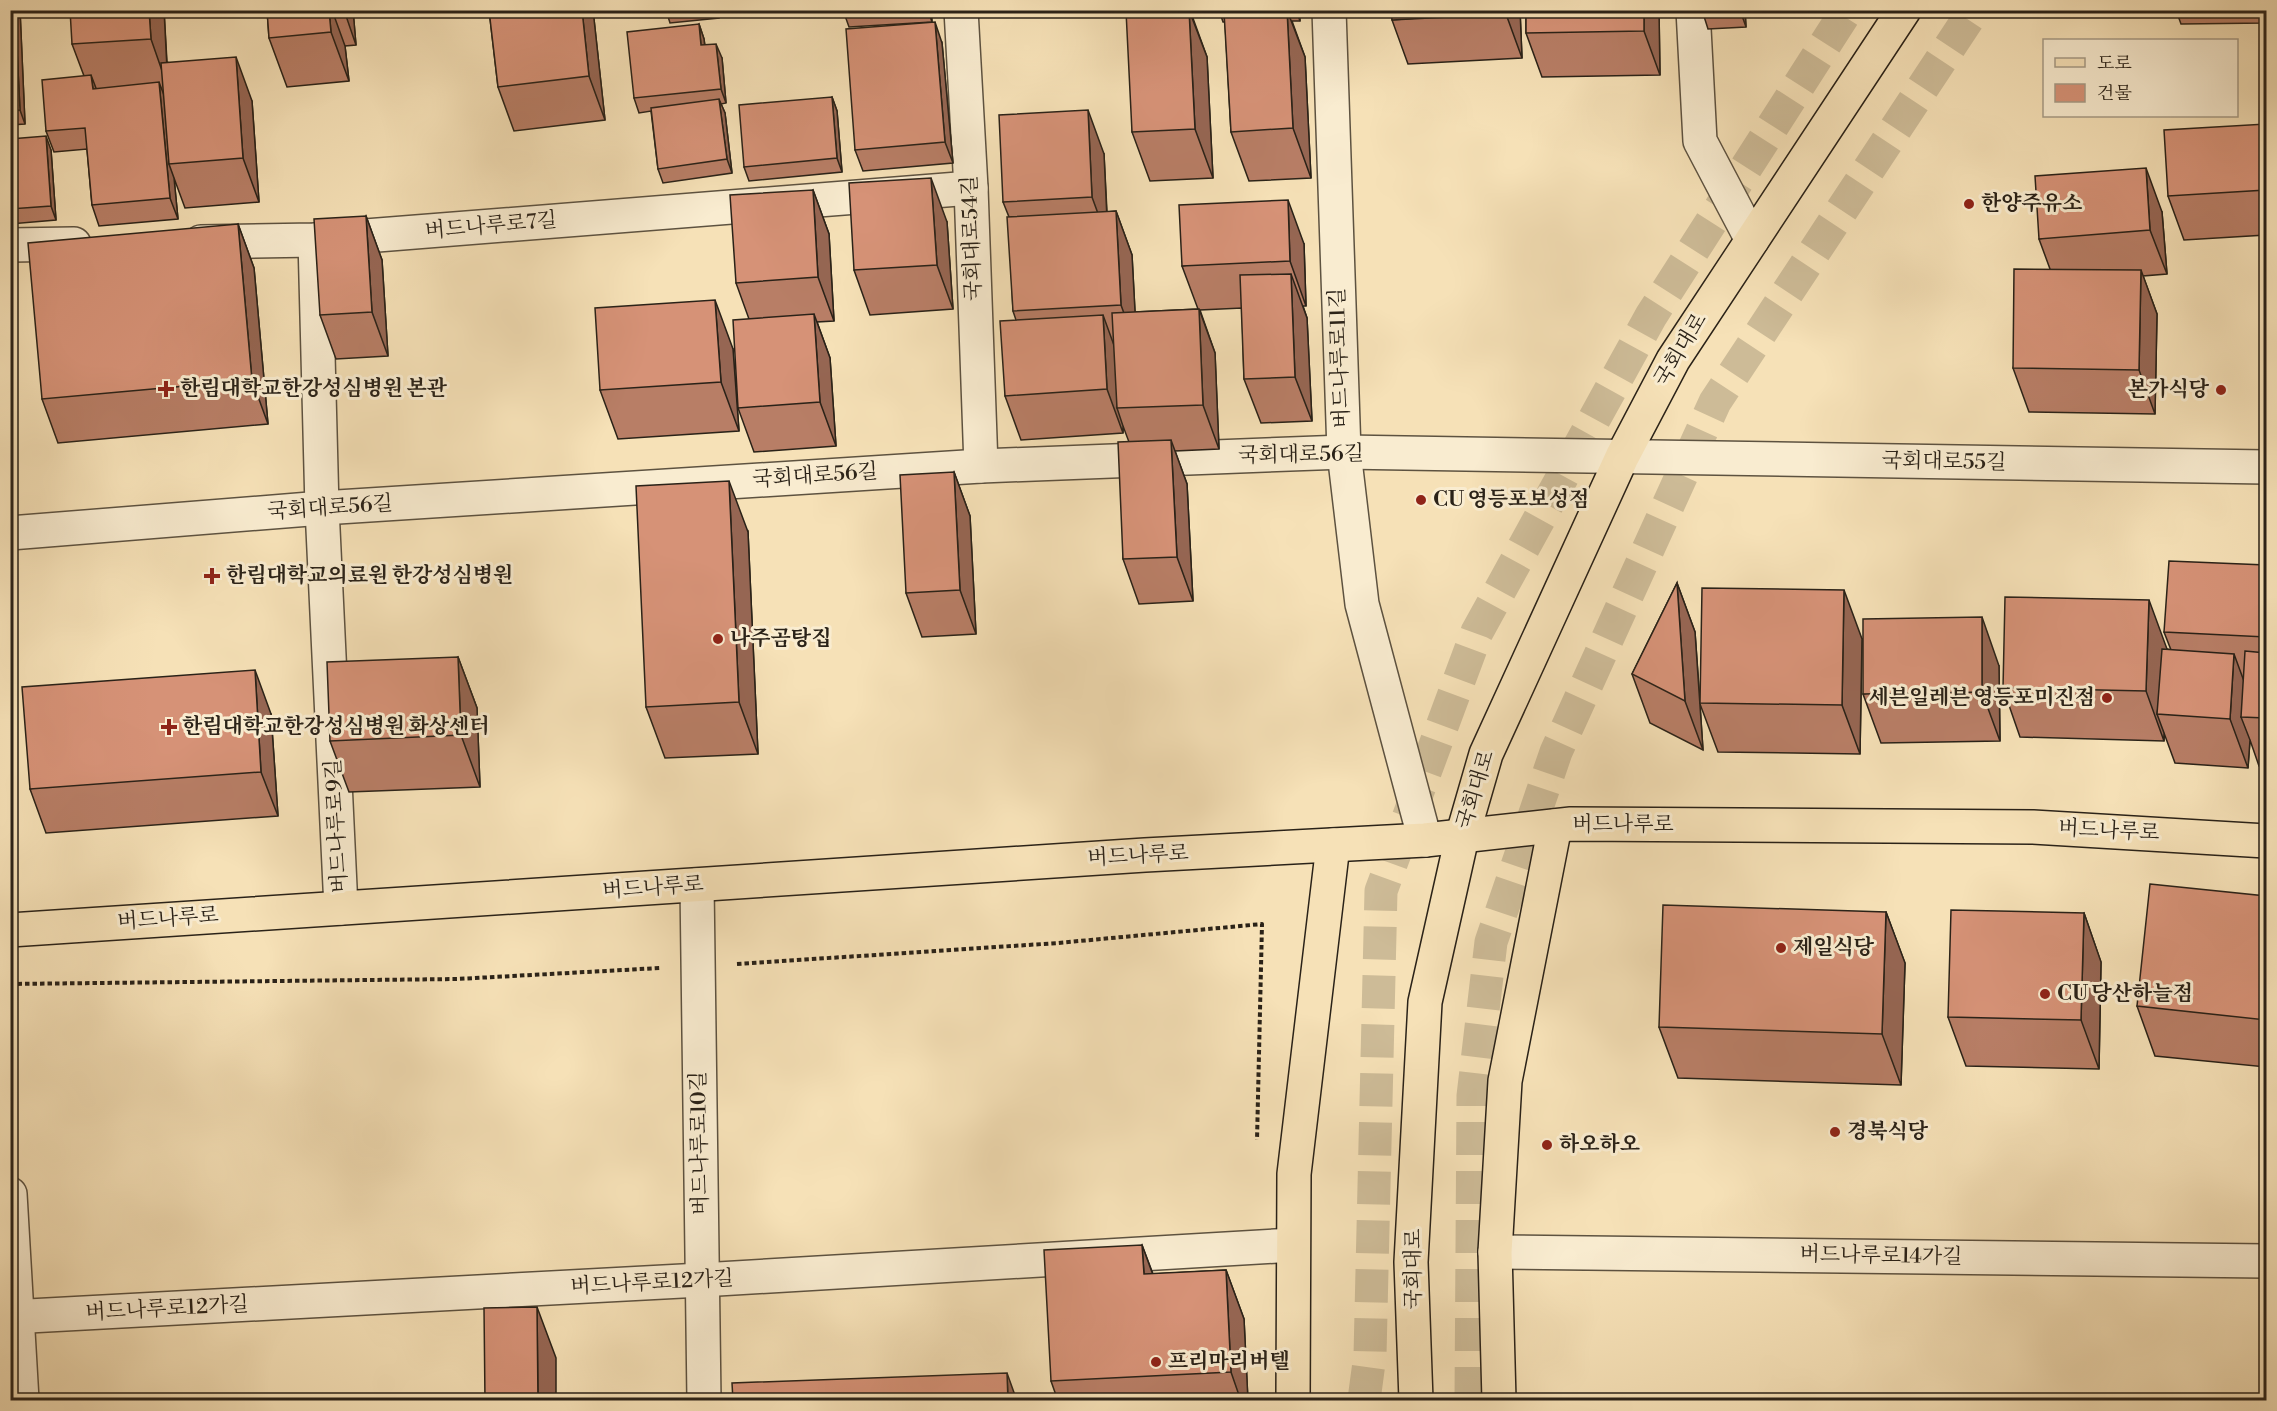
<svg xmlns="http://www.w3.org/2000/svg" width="2277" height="1411" font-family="'Libre Bodoni','Noto Serif KR',serif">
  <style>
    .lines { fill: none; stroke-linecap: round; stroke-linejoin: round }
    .highway-tunnel { stroke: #cdbb97; stroke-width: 33; stroke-dasharray: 33 16; stroke-linecap: butt }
    .minor-casing { stroke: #5d5240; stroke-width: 36 }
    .major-casing { stroke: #2a2218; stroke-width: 36 }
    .path { stroke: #2a2218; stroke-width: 4; stroke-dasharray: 4.5 3; stroke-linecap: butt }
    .minor { stroke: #f9ecd0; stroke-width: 33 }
    .major { stroke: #f6e1b7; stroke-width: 33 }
    .wall { fill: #b87e66; stroke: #2a2218; stroke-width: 1.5 }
    .shaded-wall { fill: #966653; stroke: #2a2218; stroke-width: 1.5 }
    .building { fill: #d69277; stroke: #2a2218; stroke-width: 1.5 }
    .poi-dot { fill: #8f2418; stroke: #f9ecd0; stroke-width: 2 }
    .labels { text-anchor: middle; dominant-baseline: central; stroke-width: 6; stroke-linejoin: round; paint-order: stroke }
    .poi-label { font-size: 21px; font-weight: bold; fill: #2a2218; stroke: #f9ecd0; text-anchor: start }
    .street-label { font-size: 21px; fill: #2a2218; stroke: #f9ecd0 }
  </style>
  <rect width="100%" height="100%" fill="#f6e1b7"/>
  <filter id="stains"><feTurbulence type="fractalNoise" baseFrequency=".00333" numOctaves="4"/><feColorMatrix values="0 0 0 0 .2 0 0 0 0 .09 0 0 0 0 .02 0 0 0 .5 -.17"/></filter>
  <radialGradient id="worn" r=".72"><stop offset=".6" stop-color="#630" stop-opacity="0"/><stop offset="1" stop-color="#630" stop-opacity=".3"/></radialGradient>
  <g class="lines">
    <g class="highway-tunnel">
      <path d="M1364 1400 1370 1355 1381 891 1477 632 1651 316 1847 10"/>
      <path d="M1471 1400 1473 1096 1491 942 1556 752 1715 402 1974 10"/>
    </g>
    <defs>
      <g id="minor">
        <path d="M961 10 971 188 981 466"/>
        <path d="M1329 10 1344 452 1362 604 1425 840"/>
        <path d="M1693 10 1700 141 1752 240"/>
        <path d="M315 240 322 508 341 908"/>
        <path d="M201 242 315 240 971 188"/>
        <path d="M10 245 74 244"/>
        <path d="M10 533 322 508 981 466 1344 452 2266 467"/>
        <path d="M697 885 704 1400"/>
        <path d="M10 1194 22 1400"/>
        <path d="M1495 1252 2266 1261"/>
        <path d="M10 1317 701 1280 1293 1245"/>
      </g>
      <g id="major">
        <path d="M10 930 1145 855 1425 840 1571 824 2033 827 2266 841"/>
        <path d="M1293 1400 1294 1174 1333 845"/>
        <path d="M1416 1400 1411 1262 1425 1002 1462 837 1486 754 1622 457 1673 360 1904 10"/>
        <path d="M1499 1400 1495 1252 1505 1081 1555 826"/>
      </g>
    </defs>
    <use href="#minor" class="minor-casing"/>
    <use href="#major" class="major-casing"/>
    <g class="path">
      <path d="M737 964 1058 943 1262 924 1257 1140"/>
      <path d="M10 984 457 979 660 968"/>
    </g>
    <use href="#minor" class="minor"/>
    <use href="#major" class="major"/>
  </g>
  <g class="wall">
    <path d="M10 10H20L25 124 10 125Z"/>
    <path d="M164 10 167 62 252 101 259 202 185 208 174 178 178 219 99 226 92 205 87 149 54 152 46 131 84 76 72 44Z"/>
    <path d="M267 10H353L356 45 345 46 349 81 287 87 269 38Z"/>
    <path d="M489 10H593L605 120 514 131 498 87Z"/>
    <path d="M666 10H718L719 18 670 23Z"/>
    <path d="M843 10H931L932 22 849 27Z"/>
    <path d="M1145 10H1190L1207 57 1213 178 1150 181 1132 132Z"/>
    <path d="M1219 10H1299L1300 21H1292L1305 57 1311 178 1249 181 1231 132 1225 22H1223Z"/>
    <path d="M1520 10 1522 58 1408 64 1392 20Z"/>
    <path d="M1526 10H1659L1660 75 1542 77 1526 33Z"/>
    <path d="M1702 10H1745L1746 27 1708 29Z"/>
    <path d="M2176 10H2266V23L2181 24Z"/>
    <path d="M699 24 704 39 705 45 722 58 726 103 721 104 725 113 732 173 663 183 658 169 651 111 639 113 634 98Z"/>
    <path d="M942 43 953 163 863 171 855 150Z"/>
    <path d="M832 97 837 111 842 172 749 181 744 167Z"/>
    <path d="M2266 124V235L2184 240 2168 196Z"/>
    <path d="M10 139 51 150 56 220 10 224Z"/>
    <path d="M1104 154 1107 212 1116 211 1132 255 1135 312 1198 309 1182 266 1304 244 1306 306H1303L1307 318 1312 421 1261 423 1244 379 1242 308 1200 310 1215 353 1219 449 1175 451 1187 484 1193 601 1139 604 1123 559 1129 442 1123 426V433L1021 440 1005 396 1016 320 1013 311 1009 217 1003 202Z"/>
    <path d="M813 190 829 234 834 321 817 322 830 358 836 446 754 452 738 408 749 319 736 283Z"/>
    <path d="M2162 212 2167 274 2143 276 2157 314 2155 414 2029 412 2013 368 2050 269 2039 239Z"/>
    <path d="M366 216 382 260 388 356 336 359 320 315Z"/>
    <path d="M947 222 953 309 870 315 854 270Z"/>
    <path d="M238 224 254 268 268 424 58 443 42 399Z"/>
    <path d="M733 349 739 431 618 439 600 390Z"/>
    <path d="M954 472 970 516 976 634 922 637 906 593Z"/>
    <path d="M748 532 758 754 665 758 646 707Z"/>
    <path d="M2266 565V766H2259L2250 740 2248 768 2175 763 2164 733V741L2020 737 2003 688 2167 649 2171 650 2164 632Z"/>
    <path d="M1677 583 1695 632 1700 701 1862 639 1860 754 1718 752 1700 704 1703 750 1650 723 1632 674Z"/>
    <path d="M458 657 477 708 480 787 349 792 330 741Z"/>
    <path d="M1999 666 2000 741 1881 743 1863 694Z"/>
    <path d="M271 714 278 816 46 833 30 789Z"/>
    <path d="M2266 896V1067L2155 1056 2137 1006Z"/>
    <path d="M1886 912 1905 963 1901 1085 1678 1078 1659 1027Z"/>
    <path d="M2084 913 2101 962 2099 1069 1966 1066 1948 1017Z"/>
    <path d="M1142 1245 1153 1274 1226 1270 1244 1319 1248 1401H1058L1051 1381Z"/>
  </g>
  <g class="shaded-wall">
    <path d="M15 10H20L25 124 20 110Z"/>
    <path d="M149 10H164L168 88 151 39Z"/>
    <path d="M329 10H332L345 46 349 81 331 32Z"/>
    <path d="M344 10H353L356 45Z"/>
    <path d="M582 10H593L605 120 589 76Z"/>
    <path d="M928 10H931L932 22Z"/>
    <path d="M1189 10 1207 57 1213 178 1195 129Z"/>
    <path d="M1287 10 1305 57 1311 178 1293 128Z"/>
    <path d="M1296 10H1299L1300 21Z"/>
    <path d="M1506 10H1520L1522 58 1506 14Z"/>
    <path d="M1644 10H1659L1660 75 1644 31Z"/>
    <path d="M1740 10H1745L1746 27Z"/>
    <path d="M935 22 942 43 953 163 945 142Z"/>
    <path d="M699 24 704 39 706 59 701 45Z"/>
    <path d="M716 44 722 58 726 103 721 89Z"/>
    <path d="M236 57 252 101 259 202 243 158Z"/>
    <path d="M91 75 99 96 93 89Z"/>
    <path d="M159 82 167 103 169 164 174 178 178 219 170 198Z"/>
    <path d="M832 97 837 111 842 172 837 158Z"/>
    <path d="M719 99 725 113 732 173 727 159Z"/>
    <path d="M1088 110 1104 154 1108 241 1092 197Z"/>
    <path d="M46 136 51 150 56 220 51 206Z"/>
    <path d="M2146 168 2162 212 2167 274 2150 230Z"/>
    <path d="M931 178 947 222 953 309 937 265Z"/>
    <path d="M813 190 829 234 834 321 818 277Z"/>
    <path d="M1288 200 1304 244 1306 306 1290 261Z"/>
    <path d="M1116 211 1132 255 1137 349 1121 305Z"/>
    <path d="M366 216 382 260 388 356 372 312Z"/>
    <path d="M238 224 254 268 268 424 252 380Z"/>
    <path d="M2141 270 2157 314 2155 414 2139 370Z"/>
    <path d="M1291 274 1307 318 1312 421 1295 377Z"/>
    <path d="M715 300 733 349 739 431 721 382Z"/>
    <path d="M1199 309 1215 353 1219 449 1203 405Z"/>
    <path d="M814 314 830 358 836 446 820 402Z"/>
    <path d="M1103 315 1119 359 1117 408 1123 426V433L1107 389Z"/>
    <path d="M1171 440 1187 484 1193 601 1177 557Z"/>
    <path d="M954 472 970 516 976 634 960 590Z"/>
    <path d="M729 481 748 532 758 754 739 702Z"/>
    <path d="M1677 583 1695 632 1703 750 1685 701Z"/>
    <path d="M1844 590 1862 639 1860 754 1842 705Z"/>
    <path d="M2149 600 2167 649 2157 714 2164 733V741L2146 691Z"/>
    <path d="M1982 617 1999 666 2000 741 1982 692Z"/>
    <path d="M2234 654 2252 703 2241 717 2250 740 2248 768 2230 719Z"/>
    <path d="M458 657 477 708 480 787 461 735Z"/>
    <path d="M255 670 271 714 278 816 261 772Z"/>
    <path d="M1886 912 1905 963 1901 1085 1882 1034Z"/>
    <path d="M2084 913 2101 962 2099 1069 2081 1020Z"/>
    <path d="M1142 1245 1160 1294 1144 1274Z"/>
    <path d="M1226 1270 1244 1319 1248 1401H1241L1231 1372Z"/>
    <path d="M537 1307 556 1358V1401H538Z"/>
    <path d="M1007 1373 1017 1401H1008Z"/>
  </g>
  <g class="building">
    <path d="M10 10H15L20 110 10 111Z"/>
    <path d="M70 10H149L151 39 72 44Z"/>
    <path d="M267 10H329L331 32 269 38Z"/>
    <path d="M489 10H582L589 76 498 87Z"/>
    <path d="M1145 10H1189L1195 129 1132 132 1126 11Z"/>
    <path d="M1243 10H1287L1293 128 1231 132 1224 12Z"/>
    <path d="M1391 10H1506V14L1392 20Z"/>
    <path d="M1526 10H1644V31L1526 33Z"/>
    <path d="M935 22 945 142 855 150 846 29Z"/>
    <path d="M699 24 701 45 716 44 721 89 634 98 627 32Z"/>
    <path d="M236 57 243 158 169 164 161 63Z"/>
    <path d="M91 75 93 89 159 82 170 198 92 205 85 128 46 131 42 80Z"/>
    <path d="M832 97 837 158 744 167 739 105Z"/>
    <path d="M719 99 727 159 658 169 651 108Z"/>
    <path d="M1088 110 1092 197 1003 202 999 115Z"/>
    <path d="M2266 124V190L2168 196 2164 130Z"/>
    <path d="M46 136 51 206 10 209V139Z"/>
    <path d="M2146 168 2150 230 2039 239 2035 176Z"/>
    <path d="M931 178 937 265 854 270 849 183Z"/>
    <path d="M813 190 818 277 736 283 730 195Z"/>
    <path d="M1288 200 1290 261 1182 266 1179 205Z"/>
    <path d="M1116 211 1121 305 1013 311 1007 217Z"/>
    <path d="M366 216 372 312 320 315 314 219Z"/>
    <path d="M238 224 252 380 42 399 28 243Z"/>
    <path d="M2014 269 2141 270 2139 370 2013 368Z"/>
    <path d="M1291 274 1295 377 1244 379 1240 275Z"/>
    <path d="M715 300 721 382 600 390 595 308Z"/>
    <path d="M1199 309 1203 405 1117 408 1112 313Z"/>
    <path d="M814 314 820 402 738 408 733 320Z"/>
    <path d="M1103 315 1107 389 1005 396 1000 321Z"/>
    <path d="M1171 440 1177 557 1123 559 1118 442Z"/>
    <path d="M954 472 960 590 906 593 900 475Z"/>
    <path d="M729 481 739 702 646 707 636 486Z"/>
    <path d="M2169 561 2266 565V637L2164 632Z"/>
    <path d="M1677 583 1685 701 1632 674Z"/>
    <path d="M1702 588 1844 590 1842 705 1700 703Z"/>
    <path d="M2005 597 2149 600 2146 691 2003 688Z"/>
    <path d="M1982 617V692L1863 694V619Z"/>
    <path d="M2162 649 2234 654 2230 719 2157 714Z"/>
    <path d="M2245 651 2266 653V718L2241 717Z"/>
    <path d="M458 657 461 735 330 741 327 662Z"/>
    <path d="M255 670 261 772 30 789 22 687Z"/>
    <path d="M2150 884 2266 896V1020L2137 1006Z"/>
    <path d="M1663 905 1886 912 1882 1034 1659 1027Z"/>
    <path d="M1951 910 2084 913 2081 1020 1948 1017Z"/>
    <path d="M1142 1245 1144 1274 1226 1270 1231 1372 1051 1381 1044 1250Z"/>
    <path d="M537 1307 538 1401H485L484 1308Z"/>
    <path d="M1007 1373 1008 1401H733L732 1383Z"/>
  </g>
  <g class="poi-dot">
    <circle cx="1969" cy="204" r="6"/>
    <path d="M163 380h6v6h6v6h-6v6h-6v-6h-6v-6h6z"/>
    <circle cx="2221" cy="390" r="6"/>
    <circle cx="1421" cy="500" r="6"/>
    <path d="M209 567h6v6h6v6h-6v6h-6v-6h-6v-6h6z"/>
    <circle cx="718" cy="639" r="6"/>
    <circle cx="2107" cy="698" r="6"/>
    <path d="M166 718h6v6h6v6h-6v6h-6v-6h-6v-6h6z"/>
    <circle cx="1781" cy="948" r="6"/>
    <circle cx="2045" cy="994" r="6"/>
    <circle cx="1835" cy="1132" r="6"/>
    <circle cx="1547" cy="1145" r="6"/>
    <circle cx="1156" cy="1362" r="6"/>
  </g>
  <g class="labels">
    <g class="poi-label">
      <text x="1981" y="204">한양주유소</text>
      <text x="180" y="389">한림대학교한강성심병원 본관</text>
      <text x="2209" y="390" text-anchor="end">본가식당</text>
      <text x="1433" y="500">CU 영등포보성점</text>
      <text x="226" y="576">한림대학교의료원 한강성심병원</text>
      <text x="730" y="639">나주곰탕집</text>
      <text x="2095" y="698" text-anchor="end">세븐일레븐 영등포미진점</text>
      <text x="182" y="727">한림대학교한강성심병원 화상센터</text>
      <text x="1793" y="948">제일식당</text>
      <text x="2057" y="994">CU 당산하늘점</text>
      <text x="1847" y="1132">경북식당</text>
      <text x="1559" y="1145">하오하오</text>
      <text x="1168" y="1362">프리마리버텔</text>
    </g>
    <g class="street-label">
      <text transform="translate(491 226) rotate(-5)">버드나루로7길</text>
      <text transform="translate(972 238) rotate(-92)">국회대로54길</text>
      <text transform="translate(1681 350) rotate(-59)">국회대로</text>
      <text transform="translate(1340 358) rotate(-92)">버드나루로11길</text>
      <text transform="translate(1301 455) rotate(-1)">국회대로56길</text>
      <text transform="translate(1944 462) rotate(1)">국회대로55길</text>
      <text transform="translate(815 476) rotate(-4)">국회대로56길</text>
      <text transform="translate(330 508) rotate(-4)">국회대로56길</text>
      <text transform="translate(1476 790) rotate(-73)">국회대로</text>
      <text x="1623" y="825">버드나루로</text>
      <text transform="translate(337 826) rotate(-93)">버드나루로9길</text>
      <text transform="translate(2109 831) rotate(3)">버드나루로</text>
      <text transform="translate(1138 856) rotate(-3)">버드나루로</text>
      <text transform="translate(653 888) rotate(-4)">버드나루로</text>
      <text transform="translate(168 919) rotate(-4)">버드나루로</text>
      <text transform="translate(700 1143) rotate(-91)">버드나루로10길</text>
      <text transform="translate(1881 1256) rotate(1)">버드나루로14가길</text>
      <text transform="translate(1414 1269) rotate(-90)">국회대로</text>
      <text transform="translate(652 1283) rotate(-3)">버드나루로12가길</text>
      <text transform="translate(167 1309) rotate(-3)">버드나루로12가길</text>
    </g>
  </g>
  <rect width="2277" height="1411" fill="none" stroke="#f6e1b7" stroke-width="36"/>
  <rect x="12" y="12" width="2253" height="1387" fill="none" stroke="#2a2218" stroke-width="3"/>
  <rect x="18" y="18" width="2241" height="1375" fill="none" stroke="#2a2218" stroke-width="1.5"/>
  <rect x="2043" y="39" width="195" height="78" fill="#f9ecd0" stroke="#a69b86" stroke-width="1.5"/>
  <rect x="2055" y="58" width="30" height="9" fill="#f6e1b7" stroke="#a69b86" stroke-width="1.5"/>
  <text x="2097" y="69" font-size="18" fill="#2a2218">도로</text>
  <rect x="2055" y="84" width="30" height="18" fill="#d69277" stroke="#a69b86" stroke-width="1.5"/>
  <text x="2097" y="99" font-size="18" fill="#2a2218">건물</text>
  <rect width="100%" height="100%" filter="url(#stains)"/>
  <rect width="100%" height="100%" fill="url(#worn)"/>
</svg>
